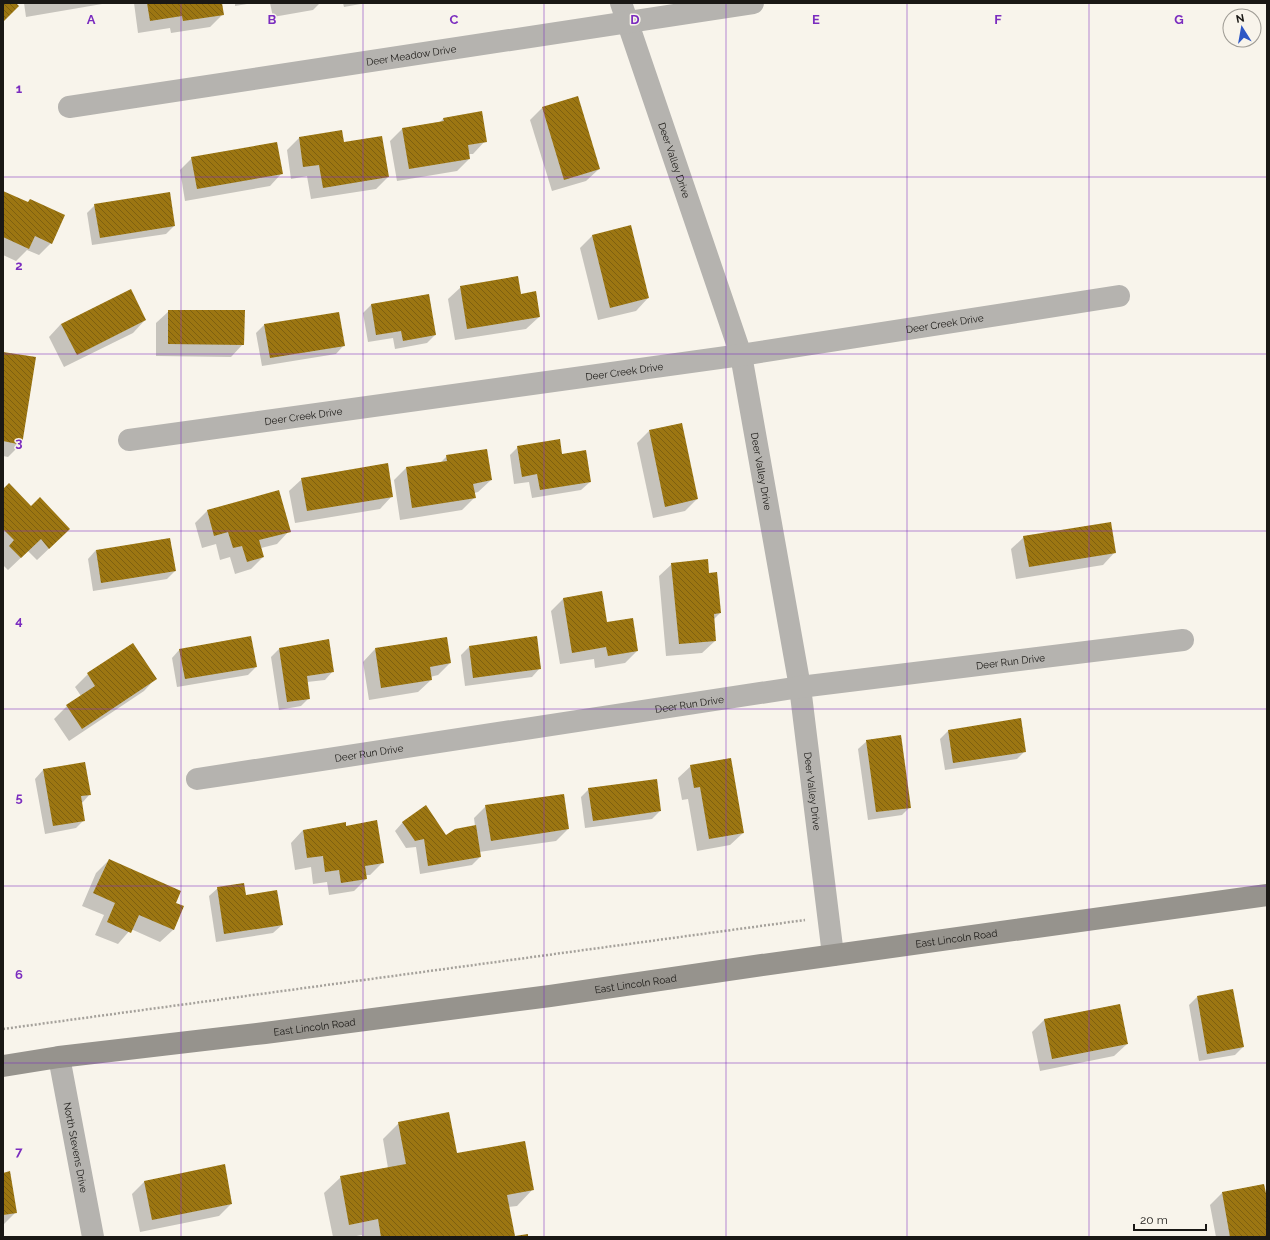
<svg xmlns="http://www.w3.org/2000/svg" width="1270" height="1240" font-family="Raleway,sans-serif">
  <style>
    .shadow { fill: #0003 }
    .building { fill: url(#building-back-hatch) }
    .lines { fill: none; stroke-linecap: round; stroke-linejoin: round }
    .path { stroke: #a5a19b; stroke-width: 2.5; stroke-dasharray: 2 2; stroke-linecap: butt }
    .minor { stroke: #b5b3af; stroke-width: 22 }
    .secondary { stroke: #96938d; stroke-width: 22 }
    .grid { fill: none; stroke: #7b2cbf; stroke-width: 1; stroke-opacity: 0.55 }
    .labels { text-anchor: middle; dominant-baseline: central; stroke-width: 3; stroke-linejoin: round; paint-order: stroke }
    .street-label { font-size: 10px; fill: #1a1815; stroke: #f8f4eb }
    .grid-label { font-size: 13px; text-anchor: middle; font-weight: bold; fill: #7b2cbf; stroke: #f8f4eb; stroke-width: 3; stroke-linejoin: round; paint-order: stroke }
  </style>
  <defs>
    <pattern id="building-back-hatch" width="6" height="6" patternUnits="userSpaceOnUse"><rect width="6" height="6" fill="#9c7612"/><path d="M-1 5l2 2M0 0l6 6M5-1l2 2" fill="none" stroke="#7e6010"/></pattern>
  </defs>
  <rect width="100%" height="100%" fill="#f8f4eb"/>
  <g class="shadow">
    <path d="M24 3H108L26 17Z"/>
    <path d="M134 3H221L223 14 210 27 171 33 170 28 138 33Z"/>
    <path d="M235 3H253L235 6Z"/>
    <path d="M270 3H320L313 10 273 17Z"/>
    <path d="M343 3H366L344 7Z"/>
    <path d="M542 108 599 169 586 181 552 191 530 120Z"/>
    <path d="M444 118 485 141 473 154H469V159L457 171 397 181 390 141 402 129 440 122Z"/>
    <path d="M341 131 343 143 388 177 376 189 311 199 307 176 291 179 287 150 299 138Z"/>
    <path d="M192 158 282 173 270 186 185 201 180 170Z"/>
    <path d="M3 192 27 203 51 243 39 255 27 250 16 261 3 255Z"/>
    <path d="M95 205 174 226 166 234 92 245 87 213Z"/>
    <path d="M593 235 648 298 636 311 598 320 580 248Z"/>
    <path d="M461 287 520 295 539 317 526 329 455 340 448 299Z"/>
    <path d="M371 305 435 335 427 343 395 349 393 338 368 342 363 313Z"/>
    <path d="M169 311 243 344 231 357 156 356V323Z"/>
    <path d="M145 320 133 333 64 367 49 337 61 324Z"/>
    <path d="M264 325 344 345 336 354 262 366 256 333Z"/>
    <path d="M3 353 21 444 8 457 3 456Z"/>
    <path d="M649 431 697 499 685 511 653 518 637 443Z"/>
    <path d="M518 447 561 455 590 482 581 490 532 498 529 482 514 484 510 455Z"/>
    <path d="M447 456 491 480 478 492 474 493V498L462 510 400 520 394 480 406 468 440 463Z"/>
    <path d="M302 479 392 496 380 509 295 523 289 491Z"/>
    <path d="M3 491 31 507 57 541 37 560 28 551 8 570 3 565Z"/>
    <path d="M279 491 289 531 277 544 261 548 263 557 251 569 235 574 230 557 220 560 216 544 202 548 195 523 207 511Z"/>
    <path d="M1024 537 1115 552 1103 565 1016 579 1011 549Z"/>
    <path d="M96 550 175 571 167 579 93 591 88 559Z"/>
    <path d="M672 564 709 574 720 613 713 620 715 641 702 653 666 656 659 576Z"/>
    <path d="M563 599 606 624 637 651 625 663 595 668 594 659 560 664 551 611Z"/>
    <path d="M133 644 156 678 144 691 69 741 54 719 67 706 81 696 75 687 88 674Z"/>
    <path d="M469 647 540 668 532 677 465 686 461 655Z"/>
    <path d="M180 649 256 667 248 675 177 687 172 658Z"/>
    <path d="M279 649 333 671 325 680 307 682 309 698 301 706 279 710 271 657Z"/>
    <path d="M375 649 450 663 438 675 430 677 431 680 418 692 369 700 363 662Z"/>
    <path d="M1021 719 1025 751 1017 759 945 770 940 739 948 731Z"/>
    <path d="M867 741 910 807 902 815 868 820 858 749Z"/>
    <path d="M84 763 90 794 82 803 84 820 76 828 45 834 35 779 43 770Z"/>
    <path d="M691 766 743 833 730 845 697 851 688 799 682 800 678 778Z"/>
    <path d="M589 789 660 811 652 819 585 828 581 797Z"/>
    <path d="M486 806 568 829 556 841 479 852 480 857 472 865 420 874 416 847 406 848 395 831 403 822 445 836 475 826 474 818Z"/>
    <path d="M303 830 383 862 370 875H366V879L354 891 329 895 327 882 313 884 311 867 295 870 291 843Z"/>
    <path d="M109 860 175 903 183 907 173 930 160 942 131 929 118 944 95 935 104 915 82 906 96 873Z"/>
    <path d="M218 888 282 925 273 933 216 942 209 896Z"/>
    <path d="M1197 997 1243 1047 1235 1055 1199 1061 1189 1005Z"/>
    <path d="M1044 1020 1127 1044 1114 1056 1040 1071 1032 1032Z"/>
    <path d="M399 1123 456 1155 533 1189 517 1206 508 1207 514 1237H362V1235L351 1237H333L324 1193 341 1177 388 1168 383 1139Z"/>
    <path d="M3 1174 16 1212 3 1225Z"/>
    <path d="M144 1182 231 1204 219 1216 140 1232 132 1194Z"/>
    <path d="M1222 1193 1267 1204V1237H1216L1210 1205Z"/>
  </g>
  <g class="building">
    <path d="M3 3H16L19 6 3 22Z"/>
    <path d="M147 3H222L224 15 183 21 182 16 150 21Z"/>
    <path d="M578 96 600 169 564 180 542 107Z"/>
    <path d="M482 111 487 142 468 145 470 159 409 169 402 128 444 121 443 118Z"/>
    <path d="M342 130 344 142 382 136 389 177 323 188 319 165 303 167 299 137Z"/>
    <path d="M277 142 283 174 197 189 191 157Z"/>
    <path d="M3 191 28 202 30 199 65 215 52 244 35 236 29 249 3 237Z"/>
    <path d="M170 192 175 226 100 238 94 204Z"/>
    <path d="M631 225 649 298 610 308 592 235Z"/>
    <path d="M518 276 521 294 536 291 540 317 467 329 460 286Z"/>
    <path d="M131 289 146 320 77 355 61 324Z"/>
    <path d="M429 294 436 335 403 341 401 331 376 335 371 304Z"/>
    <path d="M168 310H245L244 345 168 344Z"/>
    <path d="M339 312 345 346 270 358 264 324Z"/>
    <path d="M3 352 36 357 22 445 3 441Z"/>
    <path d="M682 423 698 499 665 507 649 430Z"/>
    <path d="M560 439 562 454 586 450 591 482 540 490 537 474 522 477 517 446Z"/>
    <path d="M487 449 492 480 473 484 476 498 412 508 406 467 447 461 446 455Z"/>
    <path d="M388 463 393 497 307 511 301 478Z"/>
    <path d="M9 483 31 506 40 497 70 529 49 549 41 539 21 558 9 546 14 540 3 529V489Z"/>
    <path d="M279 490 291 532 259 540 264 557 247 562 242 546 233 548 228 532 214 536 207 510Z"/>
    <path d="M1111 522 1116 553 1029 567 1023 536Z"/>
    <path d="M170 538 176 571 101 583 96 550Z"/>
    <path d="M708 559 709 573 717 572 721 613 714 614 716 641 679 644 671 563Z"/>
    <path d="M602 591 607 622 633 618 638 651 608 656 606 647 572 653 563 598Z"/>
    <path d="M251 636 257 667 185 679 179 649Z"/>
    <path d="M537 636 541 669 473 678 469 646Z"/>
    <path d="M447 637 451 663 430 667 432 680 381 688 375 648Z"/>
    <path d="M329 639 334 672 307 676 310 699 287 702 279 648Z"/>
    <path d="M133 643 157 679 82 729 66 705 95 686 87 673Z"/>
    <path d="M1021 718 1026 752 953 763 948 730Z"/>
    <path d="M901 735 911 808 876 812 866 740Z"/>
    <path d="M731 758 744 833 709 839 700 787 694 788 690 765Z"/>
    <path d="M85 762 91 795 81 796 85 821 53 826 43 769Z"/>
    <path d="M657 779 661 811 593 821 588 788Z"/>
    <path d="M564 794 569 829 491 841 485 805Z"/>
    <path d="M426 805 446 835 455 829 476 825 481 857 428 866 424 839 415 841 402 822Z"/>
    <path d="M377 820 384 863 365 866 367 879 341 883 339 870 325 872 323 856 307 858 303 830 346 822V826Z"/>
    <path d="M109 859 181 891 176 903 184 906 174 930 139 915 131 933 107 922 115 903 93 893Z"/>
    <path d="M244 883 246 895 277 890 283 925 224 934 217 887Z"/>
    <path d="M1233 989 1244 1047 1207 1054 1197 996Z"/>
    <path d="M1120 1004 1128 1044 1052 1059 1044 1019Z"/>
    <path d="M449 1112 457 1153 525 1141 534 1190 507 1195 515 1236 528 1234V1237H381L378 1219 349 1225 340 1176 406 1164 398 1122Z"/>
    <path d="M225 1164 232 1204 152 1220 144 1181Z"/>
    <path d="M10 1171 17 1213 3 1215V1173Z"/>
    <path d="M1264 1184 1267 1198V1237H1230L1222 1192Z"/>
  </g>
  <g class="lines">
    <path class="path" d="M3 1029 805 920"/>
    <g class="minor">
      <path id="s1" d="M621 3 741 355 800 687 833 955"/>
      <path id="s2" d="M69 107 753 3"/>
      <path id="s3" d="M129 440 741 355 1119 296"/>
      <path id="s4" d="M197 779 800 687 1183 640"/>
      <path id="s5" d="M59 1057 93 1237"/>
    </g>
    <path class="secondary" id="s6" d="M3 1066 59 1057 265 1033 550 996 762 965 1267 895"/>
  </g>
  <path class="grid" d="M181 3V1237M363 3V1237M544 3V1237M726 3V1237M907 3V1237M1089 3V1237M3 177H1267M3 354H1267M3 531H1267M3 709H1267M3 886H1267M3 1063H1267"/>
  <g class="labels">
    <g class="street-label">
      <text stroke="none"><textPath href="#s2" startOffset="346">Deer Meadow Drive</textPath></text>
      <text stroke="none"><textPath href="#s1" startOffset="166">Deer Valley Drive</textPath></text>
      <text stroke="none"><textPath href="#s3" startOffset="824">Deer Creek Drive</textPath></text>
      <text stroke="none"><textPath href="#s3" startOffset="500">Deer Creek Drive</textPath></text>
      <text stroke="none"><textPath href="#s3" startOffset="176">Deer Creek Drive</textPath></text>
      <text stroke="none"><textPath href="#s1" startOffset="490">Deer Valley Drive</textPath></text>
      <text stroke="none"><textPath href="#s4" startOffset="822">Deer Run Drive</textPath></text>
      <text stroke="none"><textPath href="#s4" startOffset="498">Deer Run Drive</textPath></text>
      <text stroke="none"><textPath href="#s4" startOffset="174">Deer Run Drive</textPath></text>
      <text stroke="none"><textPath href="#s1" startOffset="814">Deer Valley Drive</textPath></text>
      <text stroke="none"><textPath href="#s6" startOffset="962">East Lincoln Road</textPath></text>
      <text stroke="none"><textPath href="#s6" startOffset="638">East Lincoln Road</textPath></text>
      <text stroke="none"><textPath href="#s6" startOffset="314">East Lincoln Road</textPath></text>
      <text stroke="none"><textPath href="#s5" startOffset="92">North Stevens Drive</textPath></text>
    </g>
  </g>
  <g class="grid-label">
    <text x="91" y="24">A</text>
    <text x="272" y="24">B</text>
    <text x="454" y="24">C</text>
    <text x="635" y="24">D</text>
    <text x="816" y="24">E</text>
    <text x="998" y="24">F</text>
    <text x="1179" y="24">G</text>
    <text x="19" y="93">1</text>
    <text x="19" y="270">2</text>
    <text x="19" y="447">3</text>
    <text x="19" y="625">4</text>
    <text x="19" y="802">5</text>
    <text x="19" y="979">6</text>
    <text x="19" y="1156">7</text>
  </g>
  <rect width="1270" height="1240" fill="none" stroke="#1a1815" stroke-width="8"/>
  <g transform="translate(1242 28) rotate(349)"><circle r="19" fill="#f8f4eb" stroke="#9f9c95"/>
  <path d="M0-3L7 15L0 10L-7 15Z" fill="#2c56c5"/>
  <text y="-6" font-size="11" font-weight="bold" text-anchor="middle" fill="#1a1815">N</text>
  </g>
  <path d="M1134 1224v6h72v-6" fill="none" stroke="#1a1815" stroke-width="2"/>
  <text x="1140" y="1224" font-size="12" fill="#1a1815" stroke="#f8f4eb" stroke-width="3" paint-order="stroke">20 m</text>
</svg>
